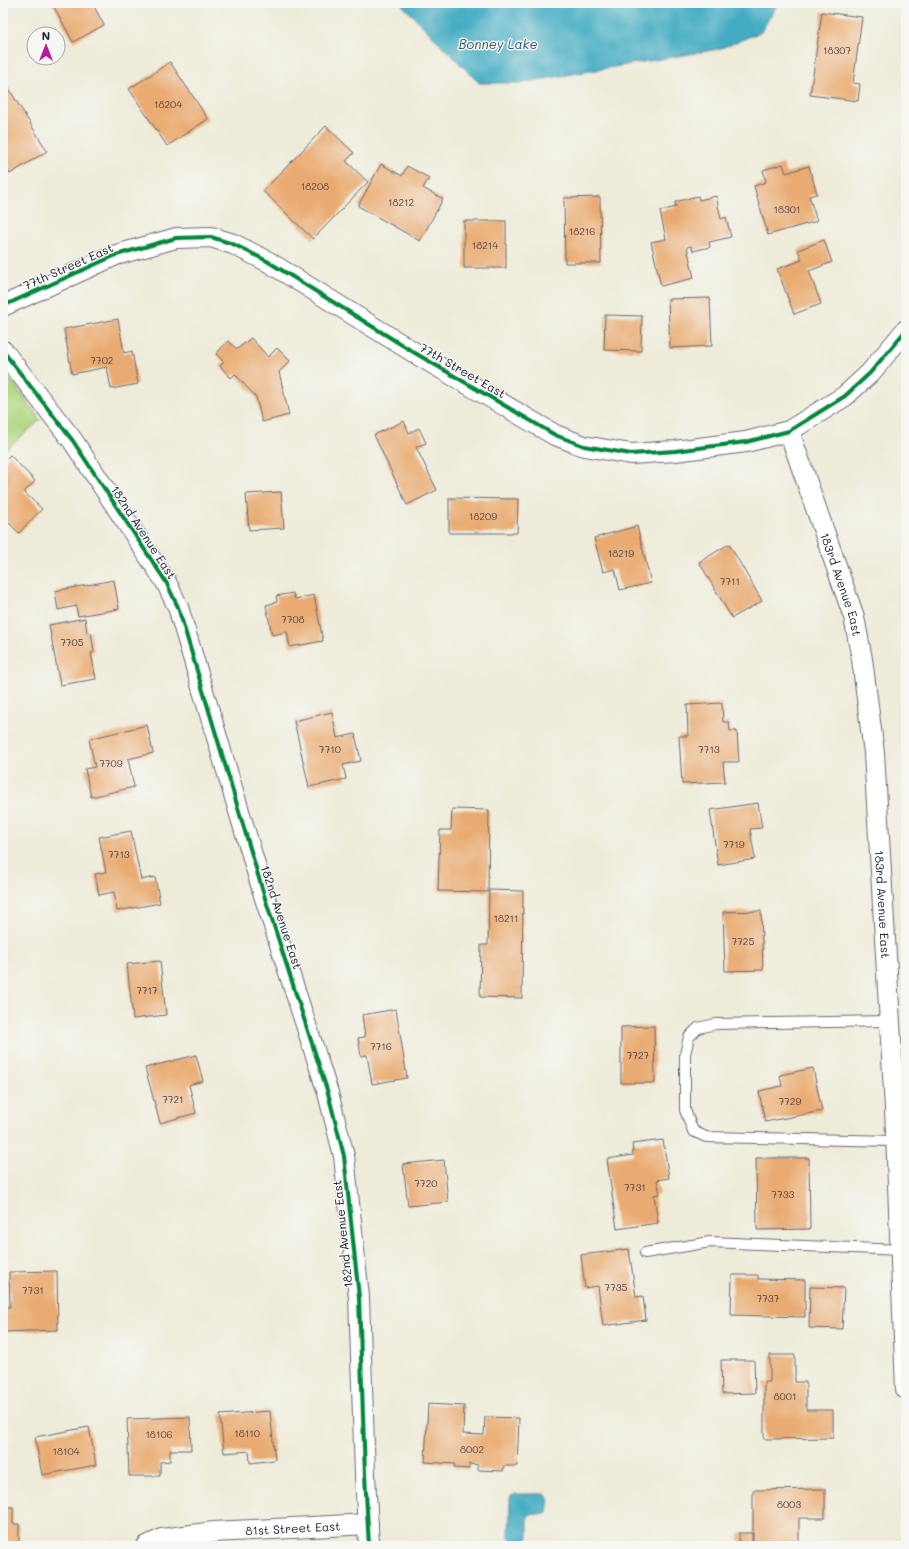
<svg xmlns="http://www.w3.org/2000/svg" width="909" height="1549" font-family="Mali,sans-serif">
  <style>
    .green { fill: #b1d882; stroke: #6a7d5e }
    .water { fill: #43acc2; stroke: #32677e }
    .building { fill: #e9ab71 }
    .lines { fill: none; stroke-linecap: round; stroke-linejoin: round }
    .lane-casing { stroke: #696872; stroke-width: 12 }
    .street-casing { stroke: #696872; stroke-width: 22 }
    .lane { stroke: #fff; stroke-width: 10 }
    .street { stroke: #fff; stroke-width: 20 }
    .cycleway-casing { stroke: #f6f6f2; stroke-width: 6 }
    .cycleway { stroke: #00873e; stroke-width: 4 }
    .labels { text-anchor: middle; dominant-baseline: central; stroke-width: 3; stroke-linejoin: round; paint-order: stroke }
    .number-label { font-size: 10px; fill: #544448 }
    .street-label { font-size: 12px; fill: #22223b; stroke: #f6f6f2 }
    .water-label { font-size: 13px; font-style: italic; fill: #2f5971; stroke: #f6f6f2 }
  </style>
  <rect width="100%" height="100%" fill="#f6f6f2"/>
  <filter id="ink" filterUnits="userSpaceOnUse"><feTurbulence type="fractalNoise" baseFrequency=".025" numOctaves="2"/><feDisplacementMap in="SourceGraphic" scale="8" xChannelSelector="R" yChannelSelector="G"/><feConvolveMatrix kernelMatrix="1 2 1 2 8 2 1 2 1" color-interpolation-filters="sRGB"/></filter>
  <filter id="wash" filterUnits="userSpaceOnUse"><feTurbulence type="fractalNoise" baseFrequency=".012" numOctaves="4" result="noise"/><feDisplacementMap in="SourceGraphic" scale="16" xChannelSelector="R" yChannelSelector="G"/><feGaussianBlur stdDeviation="0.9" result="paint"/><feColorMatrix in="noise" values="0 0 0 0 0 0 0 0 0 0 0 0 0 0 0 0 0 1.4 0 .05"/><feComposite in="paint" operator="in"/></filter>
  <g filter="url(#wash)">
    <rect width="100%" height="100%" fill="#eeebd8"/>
    <path class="green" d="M3 369 40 420 3 452Z"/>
    <g class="water">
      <path d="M400 3H778L761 32 719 49 520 83H479Z"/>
      <path d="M515 1494H546L549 1499 547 1513 528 1515V1537L525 1541H512L509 1538 510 1499 511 1495Z"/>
    </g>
    <g id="blocks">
      <g class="building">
        <path d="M52 3H92L104 25 73 42Z"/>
        <path d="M822 12 862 17 853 83 860 84 858 101 810 95Z"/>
        <path d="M170 62 208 119 167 146 129 89Z"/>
        <path d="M3 79 47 151 10 174 3 163Z"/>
        <path d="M326 126 354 153 346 161 368 182 313 239 263 191Z"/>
        <path d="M381 164 402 176 407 166 429 178 423 188 443 199 420 241 358 206Z"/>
        <path d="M783 164 786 173 809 166 817 194 809 196 817 221 768 235 754 186 766 182 763 170Z"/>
        <path d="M698 196 699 200 716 196 721 219 726 217 731 237 709 242 710 247 693 251 691 246 687 247 694 278 661 286 651 242 666 239 660 211 676 207 675 202Z"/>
        <path d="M600 197 601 263H565L564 198Z"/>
        <rect x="464" y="221" width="42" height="47"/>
        <path d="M824 240 832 262 809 271 821 304 794 314 777 269 802 260 798 250Z"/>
        <path d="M710 298 712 346 670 348 668 299Z"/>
        <path d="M605 315 642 316 641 351 604 350Z"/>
        <path d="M118 319 124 353 132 351 138 384 111 389 107 367 72 374 64 329Z"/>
        <path d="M251 338 268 357 277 348 290 361 279 372 289 415 262 422 256 397 235 374 231 378 220 366 224 362 216 354 228 341 237 349Z"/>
        <path d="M404 421 409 433 419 428 426 443 416 447 437 490 407 505 374 435Z"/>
        <path d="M10 455 35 481 24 492 42 509 19 533 3 517V462Z"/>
        <path d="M281 492 284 528 249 530 246 494Z"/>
        <path d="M449 498 518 499 517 533H449Z"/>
        <path d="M637 526 651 583 620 590 615 569 603 572 594 538Z"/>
        <path d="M729 544 762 601 732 618 699 562Z"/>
        <path d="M114 580 119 609 78 616 76 606 58 610 55 591Z"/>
        <path d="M293 593 295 599 314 595 323 641 290 647 287 632 272 635 266 605 277 602 276 596Z"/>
        <path d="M85 618 87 633 91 632 94 652 91 653 96 679 60 685 49 625Z"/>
        <path d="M722 703 723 722H729L730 731H737L739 762H723L725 782 682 784 679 736H688L687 705Z"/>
        <path d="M332 712 337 738 355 734 361 761 343 765 346 779 309 787 294 721Z"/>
        <path d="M147 725 153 753 128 759 134 787 91 797 85 769 95 767 89 739Z"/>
        <path d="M758 803 762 828 750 829 755 859 718 865 710 810Z"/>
        <path d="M452 809 489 810 488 892 438 891 440 830H451Z"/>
        <path d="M131 831 141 880 155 877 160 903 117 911 114 892 99 895 95 874 106 872 99 837Z"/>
        <path d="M489 890 523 891 522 998 480 997 481 945H488Z"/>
        <path d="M761 911 763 970 725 971 723 912Z"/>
        <path d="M160 961 166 1015 133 1019 127 964Z"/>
        <path d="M396 1009 407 1078 372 1084 367 1055 361 1056 358 1038 365 1037 362 1015Z"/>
        <path d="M654 1026 655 1083H621V1027Z"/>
        <path d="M196 1055 203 1081 189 1085 196 1113 160 1123 145 1068Z"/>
        <path d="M813 1068 822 1111 765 1122 759 1091 782 1086 780 1075Z"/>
        <path d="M663 1140 669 1178 657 1180 660 1194 654 1195 658 1223 617 1229 607 1159 633 1155 632 1144Z"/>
        <path d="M756 1158H809L810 1229 757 1230Z"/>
        <path d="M444 1160 448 1202 408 1206 403 1164Z"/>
        <path d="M629 1249 636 1297 643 1296 646 1320 603 1326 598 1286 585 1288 581 1255Z"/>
        <path d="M57 1271 58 1330 3 1332V1307H10L9 1272Z"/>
        <path d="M732 1275H758V1279L805 1280V1317L731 1315Z"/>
        <path d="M810 1287 844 1288 842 1329 809 1328Z"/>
        <path d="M770 1355H795V1382H806V1410H833V1438L764 1439V1382H770Z"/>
        <path d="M721 1360H754L755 1393 722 1394Z"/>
        <path d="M428 1404 464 1406 463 1434 484 1435 485 1417 519 1418 517 1466H504L503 1471 478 1470V1465L469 1464V1469L454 1468 455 1464 425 1462Z"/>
        <path d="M270 1411 275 1460 250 1463 249 1451 224 1453 220 1415Z"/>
        <path d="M190 1417 191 1450H170V1461L160 1462V1476H129L127 1419Z"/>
        <path d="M89 1427 96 1465 42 1475 35 1437Z"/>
        <path d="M825 1489V1518H799V1546H753V1490Z"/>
        <path d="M3 1507H13V1524H19V1546H3Z"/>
        <rect x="739" y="1533" width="13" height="13"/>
      </g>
    </g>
  </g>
  <g filter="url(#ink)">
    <use href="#blocks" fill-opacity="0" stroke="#696872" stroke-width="1"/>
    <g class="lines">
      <defs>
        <g id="lane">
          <path d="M890 1021 716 1024 698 1028 689 1037 685 1054V1110L693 1131 706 1137 896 1141"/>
          <path d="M645 1253 710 1242 901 1250"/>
        </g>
        <g id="street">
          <path d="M3 306 116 255 176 238 211 237 233 244 267 261 415 353 555 435 584 446 631 454 675 451 746 442 789 431 845 396 870 373 906 330"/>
          <path d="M3 351 73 441 166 582 178 607 264 895 328 1093 344 1156 359 1297 365 1475 369 1546"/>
          <path id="s1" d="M789 431 854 617 862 659 874 753 895 1108 906 1389"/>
          <path id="s2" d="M147 1546 162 1539 214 1532 368 1524"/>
        </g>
      </defs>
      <use href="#lane" class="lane-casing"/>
      <use href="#street" class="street-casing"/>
      <use href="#lane" class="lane"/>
      <use href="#street" class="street"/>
      <defs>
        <g id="cycleway">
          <path d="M3 306 116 255 176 238 211 237 233 244 267 261 415 353 555 435 584 446 631 454 675 451 746 442 789 431 845 396 870 373 906 330"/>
          <path d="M3 351 73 441 166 582 178 607 264 895 328 1093 344 1156 359 1297 365 1475 369 1546"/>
        </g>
      </defs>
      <use href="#cycleway" class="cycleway-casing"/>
      <use href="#cycleway" class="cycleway"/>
    </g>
  </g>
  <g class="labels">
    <g class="number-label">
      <text x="837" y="50">18307</text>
      <text x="168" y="104">18204</text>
      <text x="315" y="186">18208</text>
      <text x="401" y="202">18212</text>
      <text x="787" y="209">18301</text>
      <text x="582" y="231">18216</text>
      <text x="485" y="245">18214</text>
      <text x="102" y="360">7702</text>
      <text x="483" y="516">18209</text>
      <text x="621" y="553">18219</text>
      <text x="730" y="581">7711</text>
      <text x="293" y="619">7708</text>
      <text x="72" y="642">7705</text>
      <text x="330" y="749">7710</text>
      <text x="709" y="749">7713</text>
      <text x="111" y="763">7709</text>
      <text x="734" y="844">7719</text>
      <text x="119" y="854">7713</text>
      <text x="506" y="918">18211</text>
      <text x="743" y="941">7725</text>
      <text x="147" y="990">7717</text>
      <text x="381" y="1046">7716</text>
      <text x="638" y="1055">7727</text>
      <text x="173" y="1099">7721</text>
      <text x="790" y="1101">7729</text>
      <text x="426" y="1183">7720</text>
      <text x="635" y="1187">7731</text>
      <text x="783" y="1194">7733</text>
      <text x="616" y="1287">7735</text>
      <text x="33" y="1290">7731</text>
      <text x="768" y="1298">7737</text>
      <text x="785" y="1396">8001</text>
      <text x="247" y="1433">18110</text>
      <text x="159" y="1434">18106</text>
      <text x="472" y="1449">8002</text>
      <text x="66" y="1451">18104</text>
      <text x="789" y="1504">8003</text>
    </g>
    <g class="street-label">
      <text transform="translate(68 266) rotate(-24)">77th Street East</text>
      <text transform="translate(463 370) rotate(30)">77th Street East</text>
      <text transform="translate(144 532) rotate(57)">182nd Avenue East</text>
      <text stroke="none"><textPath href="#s1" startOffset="162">183rd Avenue East</textPath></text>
      <text stroke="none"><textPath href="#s1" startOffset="486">183rd Avenue East</textPath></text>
      <text transform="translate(282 917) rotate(72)">182nd Avenue East</text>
      <text transform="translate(342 1234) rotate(-96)">182nd Avenue East</text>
      <text stroke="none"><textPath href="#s2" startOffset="148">81st Street East</textPath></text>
    </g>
    <g class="water-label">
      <text x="498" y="43">Bonney Lake</text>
    </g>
  </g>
  <rect width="909" height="1549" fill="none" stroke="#f6f6f2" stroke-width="16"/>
  <g transform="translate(46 46)"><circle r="19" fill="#f6f6f2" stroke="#a1a1a9"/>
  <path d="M0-3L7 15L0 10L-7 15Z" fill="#b5179e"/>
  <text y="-6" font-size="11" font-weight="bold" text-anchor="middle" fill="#22223b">N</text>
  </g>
</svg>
